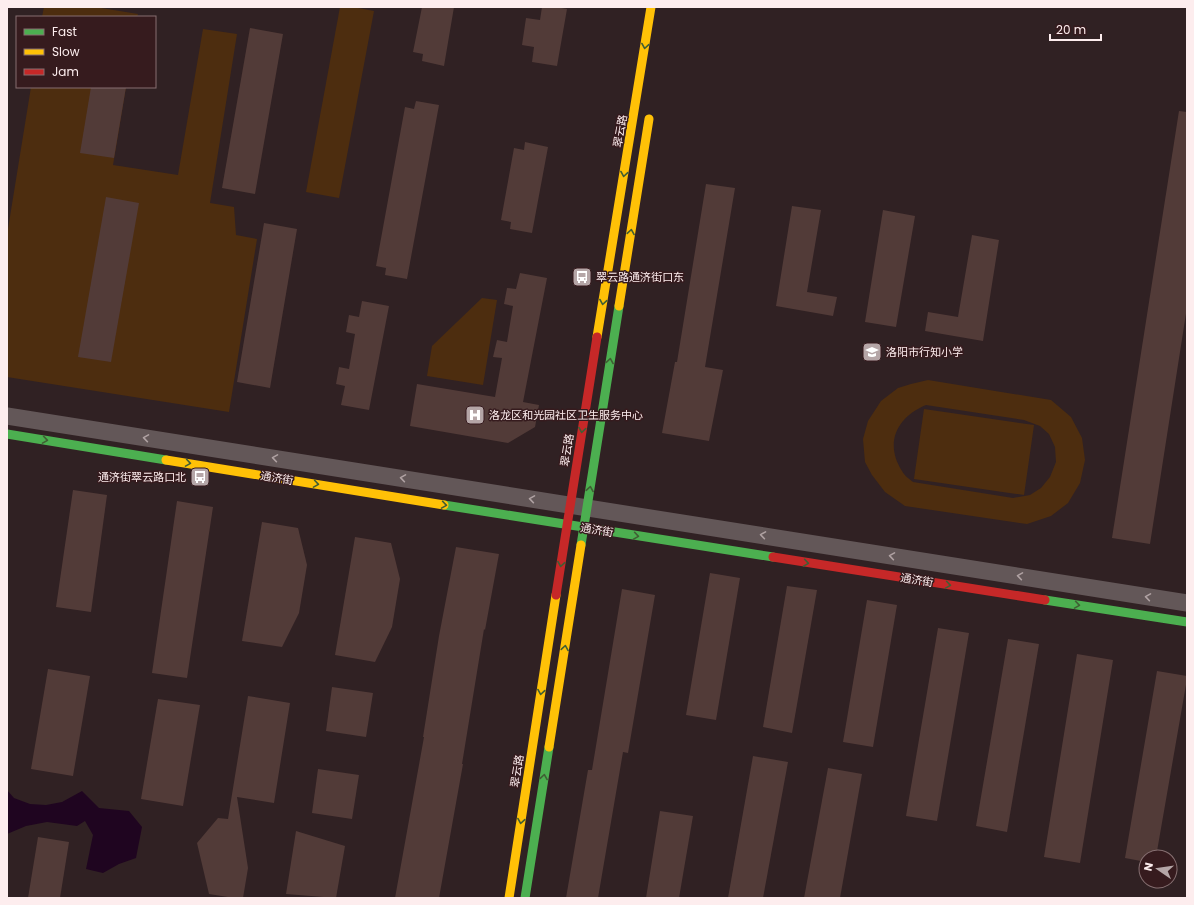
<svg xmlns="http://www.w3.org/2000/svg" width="1194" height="905" font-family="Poppins,'Noto Sans SC',sans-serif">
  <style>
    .green { fill: #4d2d0f; fill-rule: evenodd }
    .water { fill: #1f0520 }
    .building { fill: #523b38 }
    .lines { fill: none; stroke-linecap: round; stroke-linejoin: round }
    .street { stroke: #635758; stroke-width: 17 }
    .fast { stroke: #4caf50; stroke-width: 9 }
    .slow { stroke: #ffc107; stroke-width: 9 }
    .jam { stroke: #c62828; stroke-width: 9 }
    .oneway { stroke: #405e34 }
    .oneway2 { stroke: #b0a2a3 }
    .labels { text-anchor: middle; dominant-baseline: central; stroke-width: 3; stroke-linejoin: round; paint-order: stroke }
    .street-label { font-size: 11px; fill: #fdedee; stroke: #361b1e }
    .poi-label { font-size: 11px; fill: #fdedee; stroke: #361b1e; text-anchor: start }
  </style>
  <rect width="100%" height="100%" fill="#302123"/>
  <g class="green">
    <path d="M44 7H95L138 14 137 17H42Z"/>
    <path d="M340 7H353L374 11 339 198 306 192Z"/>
    <path d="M203 29 237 34 210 203 234 207 236 235 257 239 229 412 7 377V235L31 87H126L113 165 178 175Z"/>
    <path d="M482 298 497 300 483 385 427 376 432 346Z"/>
    <path d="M928 380 1051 400 1071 417 1082 438 1085 460 1080 483 1068 503 1051 516 1027 524 905 506 885 492 872 475 865 462 863 439 868 421 881 401 898 388 911 384ZM926 405 1024 420 1040 426 1049 434 1055 447 1056 462 1050 477 1041 488 1030 495 1013 498 913 482C909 479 904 475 902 471 884 443 897 417 926 405Z"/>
    <path d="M924 409 1034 425 1024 495 914 479Z"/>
  </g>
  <path class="water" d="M7 790 14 798 30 804 46 805 62 802 82 791 99 808 129 811 142 827 136 858 119 864 103 873 86 869 93 835 85 821 77 826 47 822 26 826 7 834Z"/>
  <g class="building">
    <path d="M422 7H454L444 66 422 61 423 54 413 52Z"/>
    <path d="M542 7H556L567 9 557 66 532 62 534 47 522 45 526 18 540 20Z"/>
    <path d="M250 28 283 34 255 194 222 188Z"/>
    <path d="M91 87H126L114 158 80 153Z"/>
    <path d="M416 101 439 105 407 279 385 275 386 268 376 266 405 107 414 109Z"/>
    <path d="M1179 111 1187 112V307L1150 544 1112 538Z"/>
    <path d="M525 142 548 147 532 233 510 229 511 222 501 220 514 148 524 150Z"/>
    <path d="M706 184 735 188 705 367 723 370 709 441 662 433 675 362H677Z"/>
    <path d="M106 197 139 203 111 362 78 357Z"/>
    <path d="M792 206 821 210 807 292 837 297 833 316 776 306Z"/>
    <path d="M883 210 915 216 896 327 865 322Z"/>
    <path d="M264 223 297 229 270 388 237 382Z"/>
    <path d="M972 235 999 240 983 341 925 331 928 312 958 317Z"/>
    <path d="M520 273 547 278 523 402 539 405 535 427 508 443 410 426 417 384 495 397 502 358 493 357 497 340 507 342 513 306 504 304 507 288 516 289Z"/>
    <path d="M362 301 389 306 369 410 341 405 345 386 336 384 339 367 349 369 355 334 346 332 349 315 359 317Z"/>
    <path d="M73 490 107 495 91 612 56 607Z"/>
    <path d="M177 501 213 507 187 678 152 673Z"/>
    <path d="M262 522 298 528 307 565 299 613 282 647 242 641Z"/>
    <path d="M355 537 391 543 400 579 392 627 375 662 335 655Z"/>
    <path d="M456 547 499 554 485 630 484 629 462 764H463L439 898H395L424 737H423L439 636Z"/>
    <path d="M710 573 740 578 716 720 686 715Z"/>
    <path d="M787 586 817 590 792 733 763 727Z"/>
    <path d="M622 589 655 595 628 753 623 752 598 898H566L588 770H592Z"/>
    <path d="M867 600 897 605 873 747 843 742Z"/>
    <path d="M938 628 969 633 937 821 906 816Z"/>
    <path d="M1008 639 1039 644 1007 832 976 826Z"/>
    <path d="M1077 654 1113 660 1080 863 1044 857Z"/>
    <path d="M48 669 90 676 73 776 31 769Z"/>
    <path d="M1157 671 1187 676V679L1156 857H1146V862L1125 858Z"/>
    <path d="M332 687 373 693 366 737 326 731Z"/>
    <path d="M248 696 290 703 274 803 237 797 248 868 243 898H234L209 894 197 843 218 818 228 819Z"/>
    <path d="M158 699 200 705 183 806 141 799Z"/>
    <path d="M753 756 788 762 763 898H728Z"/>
    <path d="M828 768 862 774 840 898H804Z"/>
    <path d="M318 769 359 775 352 819 312 813Z"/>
    <path d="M660 811 693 816 679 898H646Z"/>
    <path d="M296 831 345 846 336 898 286 894Z"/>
    <path d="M38 837 69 842 60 898H28Z"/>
  </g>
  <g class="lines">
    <path class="street" d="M7 416 1187 603"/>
    <g class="fast">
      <path d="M7 434 166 460"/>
      <path d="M444 505 773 557"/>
      <path d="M581 545 619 306"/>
      <path d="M1045 600 1187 622"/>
      <path d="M525 898 549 747"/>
    </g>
    <g class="slow">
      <path d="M619 306 649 119"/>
      <path d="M597 337 651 7"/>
      <path d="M166 460 444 505"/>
      <path d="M549 747 581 545"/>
      <path d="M509 898 556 595"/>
    </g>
    <g class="jam">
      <path d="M773 557 1045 600"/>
      <path d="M556 595 597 337"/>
    </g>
  </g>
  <defs><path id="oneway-chevron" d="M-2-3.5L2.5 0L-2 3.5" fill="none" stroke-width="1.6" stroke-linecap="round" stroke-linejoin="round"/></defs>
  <g class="oneway">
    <use href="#oneway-chevron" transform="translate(645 46) rotate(99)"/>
    <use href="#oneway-chevron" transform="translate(624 174) rotate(99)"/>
    <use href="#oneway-chevron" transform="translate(631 232) rotate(-81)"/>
    <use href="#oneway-chevron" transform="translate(603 302) rotate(99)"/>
    <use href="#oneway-chevron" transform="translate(610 361) rotate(-81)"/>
    <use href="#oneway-chevron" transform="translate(582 430) rotate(99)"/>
    <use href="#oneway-chevron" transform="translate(45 440) rotate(9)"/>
    <use href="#oneway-chevron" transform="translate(188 463) rotate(9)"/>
    <use href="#oneway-chevron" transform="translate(316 484) rotate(9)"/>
    <use href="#oneway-chevron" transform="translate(590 489) rotate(-81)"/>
    <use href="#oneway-chevron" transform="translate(444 505) rotate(9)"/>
    <use href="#oneway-chevron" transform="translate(636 536) rotate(9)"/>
    <use href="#oneway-chevron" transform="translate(806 563) rotate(9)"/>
    <use href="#oneway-chevron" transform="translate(561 564) rotate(99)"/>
    <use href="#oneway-chevron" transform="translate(948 585) rotate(9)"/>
    <use href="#oneway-chevron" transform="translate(1077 605) rotate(9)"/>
    <use href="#oneway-chevron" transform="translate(565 648) rotate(-81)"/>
    <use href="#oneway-chevron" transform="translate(541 692) rotate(99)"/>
    <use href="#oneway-chevron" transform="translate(544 777) rotate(-81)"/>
    <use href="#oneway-chevron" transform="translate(521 821) rotate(99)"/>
  </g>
  <g class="oneway2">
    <use href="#oneway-chevron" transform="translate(146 438) rotate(-171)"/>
    <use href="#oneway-chevron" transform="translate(275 458) rotate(-171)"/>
    <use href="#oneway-chevron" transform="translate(403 478) rotate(-171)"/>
    <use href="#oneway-chevron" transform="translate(532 499) rotate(-171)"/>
    <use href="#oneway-chevron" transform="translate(763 535) rotate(-171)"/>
    <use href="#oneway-chevron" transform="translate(892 556) rotate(-171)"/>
    <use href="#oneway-chevron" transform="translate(1020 576) rotate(-171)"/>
    <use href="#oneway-chevron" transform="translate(1148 597) rotate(-171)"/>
  </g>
  <defs>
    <symbol id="bus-square" viewBox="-11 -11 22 22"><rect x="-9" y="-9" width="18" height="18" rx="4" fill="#b5a6a7" stroke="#361b1e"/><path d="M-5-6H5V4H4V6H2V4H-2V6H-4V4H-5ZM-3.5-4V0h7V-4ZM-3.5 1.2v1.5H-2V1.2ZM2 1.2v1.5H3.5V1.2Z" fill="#fff"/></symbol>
    <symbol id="school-square" viewBox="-11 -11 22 22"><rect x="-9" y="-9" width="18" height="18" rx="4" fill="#b5a6a7" stroke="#361b1e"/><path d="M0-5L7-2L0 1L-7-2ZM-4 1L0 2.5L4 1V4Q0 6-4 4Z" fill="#fff"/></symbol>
    <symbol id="hospital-square" viewBox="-11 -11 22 22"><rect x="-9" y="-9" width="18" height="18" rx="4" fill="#b5a6a7" stroke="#361b1e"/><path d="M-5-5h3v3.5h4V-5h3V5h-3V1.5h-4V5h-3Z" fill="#fff"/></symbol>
  </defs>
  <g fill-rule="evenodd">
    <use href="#bus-square" x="571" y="266" width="22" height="22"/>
    <use href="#school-square" x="861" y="341" width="22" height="22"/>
    <use href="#hospital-square" x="464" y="404" width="22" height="22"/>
    <use href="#bus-square" x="189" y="466" width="22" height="22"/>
  </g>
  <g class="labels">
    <g class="street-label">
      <text transform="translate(620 131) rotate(-80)">翠云路</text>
      <text transform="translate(567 450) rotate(-81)">翠云路</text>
      <text transform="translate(277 478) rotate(9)">通济街</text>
      <text transform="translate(597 530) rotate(9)">通济街</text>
      <text transform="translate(917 580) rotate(9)">通济街</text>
      <text transform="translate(517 771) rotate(-81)">翠云路</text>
    </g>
    <g class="poi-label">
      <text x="596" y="277">翠云路通济街口东</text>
      <text x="886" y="352">洛阳市行知小学</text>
      <text x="489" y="415">洛龙区和光园社区卫生服务中心</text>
      <text x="186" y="477" text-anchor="end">通济街翠云路口北</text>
    </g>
  </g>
  <rect width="1194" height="905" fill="none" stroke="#fdedee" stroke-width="16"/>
  <rect x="16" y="16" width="140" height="72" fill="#361b1e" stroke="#866f71"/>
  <rect x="24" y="29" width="20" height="6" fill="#4caf50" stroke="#866f71"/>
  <text x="52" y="36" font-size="12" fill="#fdedee">Fast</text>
  <rect x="24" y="49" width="20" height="6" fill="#ffc107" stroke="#866f71"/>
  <text x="52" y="56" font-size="12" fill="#fdedee">Slow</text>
  <rect x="24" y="69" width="20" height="6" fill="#c62828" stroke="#866f71"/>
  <text x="52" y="76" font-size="12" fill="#fdedee">Jam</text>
  <g transform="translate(1158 869) rotate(283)"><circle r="19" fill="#361b1e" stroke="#866f71"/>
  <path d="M0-3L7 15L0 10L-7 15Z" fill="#b5a6a7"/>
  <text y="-6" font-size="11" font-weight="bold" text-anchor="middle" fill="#fdedee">N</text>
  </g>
  <path d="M1050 34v6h51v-6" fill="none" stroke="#fdedee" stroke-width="2"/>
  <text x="1056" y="34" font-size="12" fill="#fdedee" stroke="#361b1e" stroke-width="3" paint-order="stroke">20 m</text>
</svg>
